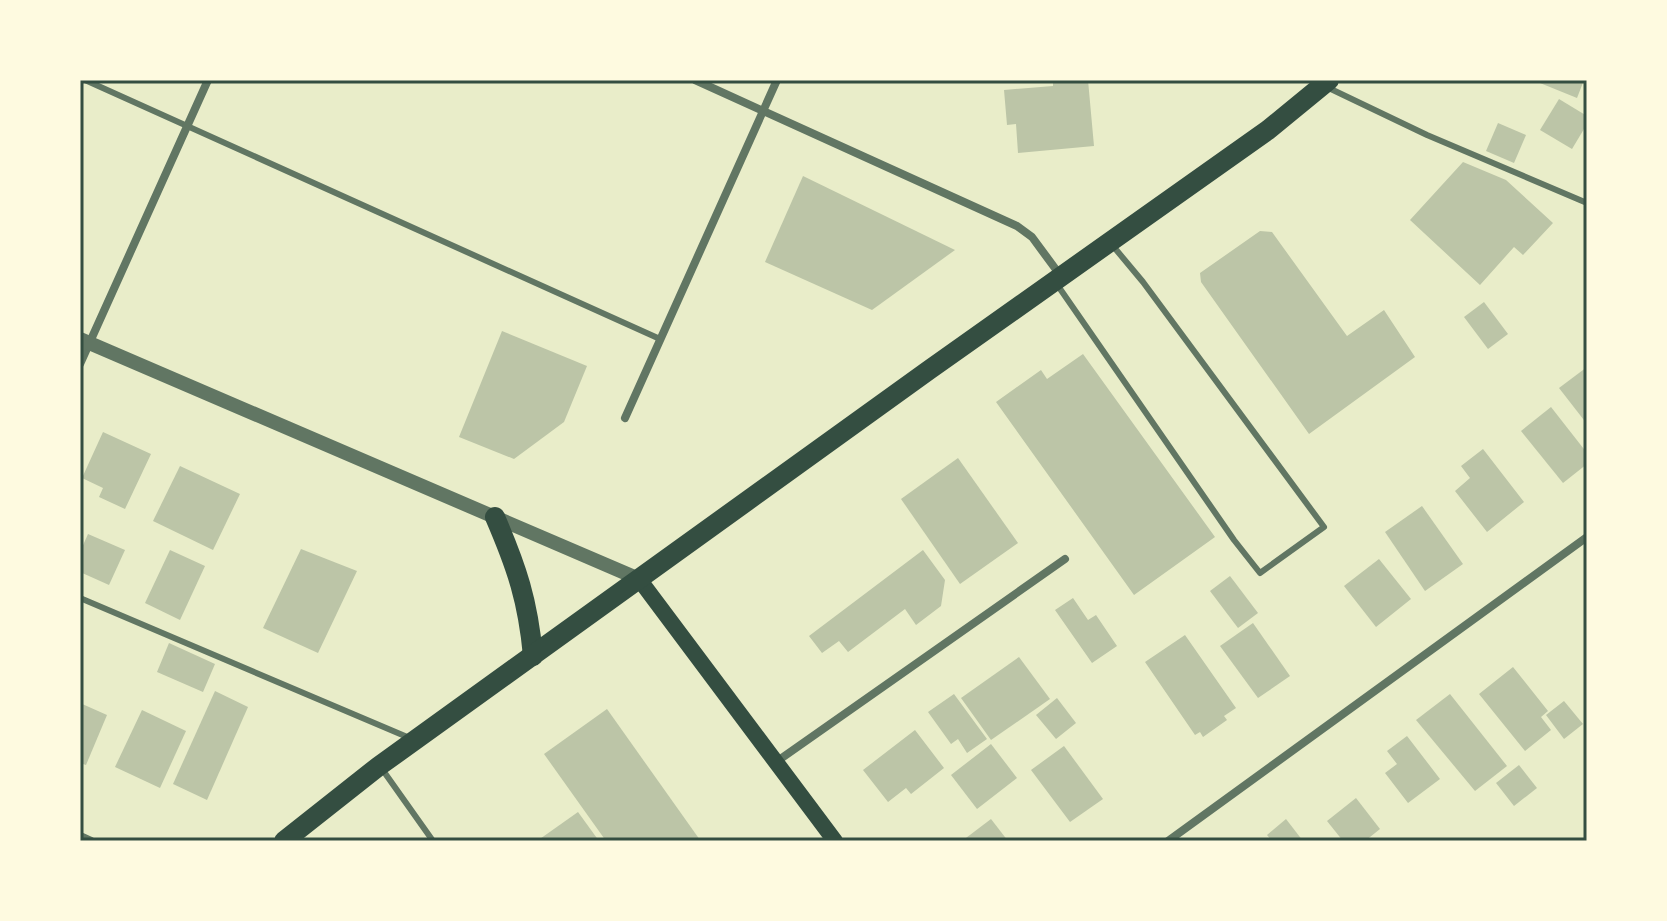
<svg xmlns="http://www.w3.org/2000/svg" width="1667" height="921" font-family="Commissioner,sans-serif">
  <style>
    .building { fill: #bcc5a7 }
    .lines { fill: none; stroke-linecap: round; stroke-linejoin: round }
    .service { stroke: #617663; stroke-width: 6 }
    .minor { stroke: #617663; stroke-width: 8 }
    .tertiary { stroke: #617663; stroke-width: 14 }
    .secondary { stroke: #344e41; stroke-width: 16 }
    .primary { stroke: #344e41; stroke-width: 20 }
    .neatline { fill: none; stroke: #344e41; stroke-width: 3 }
  </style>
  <rect width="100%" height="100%" fill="#e9edc9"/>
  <g class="building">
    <path d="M1053 80H1088L1094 146 1018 153 1016 124 1007 125 1004 90 1053 86Z"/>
    <path d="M1541 80H1584L1577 98 1540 83Z"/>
    <path d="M1559 99 1587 116V124L1572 149 1540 130Z"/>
    <path d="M1498 123 1526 135 1514 163 1486 151Z"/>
    <path d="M1463 162 1506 180 1553 223 1523 255 1514 247 1480 285 1410 220Z"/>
    <path d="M803 176 955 250 872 310 765 262Z"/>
    <path d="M1260 231 1272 232 1347 336 1384 310 1415 357 1309 434 1201 282 1200 273Z"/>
    <path d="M1484 302 1508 334 1488 349 1464 317Z"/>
    <path d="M502 331 587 366 564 422 514 459 459 437Z"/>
    <path d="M1083 354 1215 537 1134 595 996 402 1041 370 1047 379Z"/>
    <path d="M1587 367V424L1559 388Z"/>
    <path d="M1551 407 1587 453V464L1563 483 1521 431Z"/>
    <path d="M103 432 151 454 125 509 99 497 103 488 82 478Z"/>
    <path d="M1483 449 1524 502 1487 532 1455 491 1470 478 1461 466Z"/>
    <path d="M958 458 1018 543 960 584 901 499Z"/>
    <path d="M180 466 240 494 213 550 153 521Z"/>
    <path d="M1422 506 1463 564 1425 591 1385 532Z"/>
    <path d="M88 534 125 550 109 585 80 572V552Z"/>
    <path d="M301 549 357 571 318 653 263 628Z"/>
    <path d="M170 550 205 566 180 620 145 603Z"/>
    <path d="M923 550 945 580 941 606 916 625 905 609 848 652 839 641 822 653 809 636Z"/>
    <path d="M1379 559 1411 599 1376 627 1344 586Z"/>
    <path d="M1230 576 1258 613 1238 628 1210 591Z"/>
    <path d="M1073 598 1088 620 1096 615 1117 646 1092 663 1055 610Z"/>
    <path d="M1253 623 1290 676 1258 698 1220 646Z"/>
    <path d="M1185 635 1236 708 1224 716 1227 720 1203 737 1200 732 1195 735 1145 662Z"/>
    <path d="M169 643 215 664 203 692 157 672Z"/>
    <path d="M1019 657 1050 699 991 740 961 698Z"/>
    <path d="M1513 667 1548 711 1541 717 1551 730 1525 751 1479 694Z"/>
    <path d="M215 691 248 707 207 800 173 784Z"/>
    <path d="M954 694 987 739 967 753 958 739 951 744 928 712Z"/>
    <path d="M1450 694 1507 766 1475 791 1416 720Z"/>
    <path d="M1057 698 1076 723 1056 739 1036 715Z"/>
    <path d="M1564 701 1583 724 1564 739 1546 715Z"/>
    <path d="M80 703 107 715 86 765 80 763Z"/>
    <path d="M607 709 700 840 698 841H606L544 754Z"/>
    <path d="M142 710 186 731 160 788 115 767Z"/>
    <path d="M915 730 944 768 911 794 906 788 888 802 863 770Z"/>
    <path d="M1407 736 1440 779 1408 803 1385 773 1397 764 1387 751Z"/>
    <path d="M991 744 1017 778 977 809 951 775Z"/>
    <path d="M1064 746 1103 799 1070 822 1031 770Z"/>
    <path d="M1519 765 1537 788 1514 806 1496 783Z"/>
    <path d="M1356 798 1380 829 1365 841H1343L1327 821Z"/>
    <path d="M578 812 599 841H537Z"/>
    <path d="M991 819 1008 841H962Z"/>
    <path d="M1286 819 1303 841H1272L1267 835Z"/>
  </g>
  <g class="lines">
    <g class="service">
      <path d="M85 80 660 339"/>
      <path d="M1312 80 1427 135 1587 203"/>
      <path d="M1056 283 1234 540 1260 573 1324 527 1143 282 1113 246"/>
      <path d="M80 598 412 739"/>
      <path d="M382 769 433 841"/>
    </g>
    <g class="minor">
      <path d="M695 80 1017 226 1032 237 1060 275"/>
      <path d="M80 364 208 80"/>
      <path d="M625 418 777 80"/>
      <path d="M776 762 1065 559"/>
      <path d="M80 836 91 841"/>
      <path d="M1168 841 1587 537"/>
    </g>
    <path class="tertiary" d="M80 339 639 579"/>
    <path class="secondary" d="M639 579 835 841"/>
    <g class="primary">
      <path d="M495 517C517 568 528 601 533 656"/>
      <path d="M284 841 379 766 929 370 1268 130 1329 80"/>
    </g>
  </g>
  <rect width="1667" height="921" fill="none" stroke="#fefae0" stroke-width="164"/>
  <rect x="82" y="82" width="1503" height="757" class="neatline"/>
</svg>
